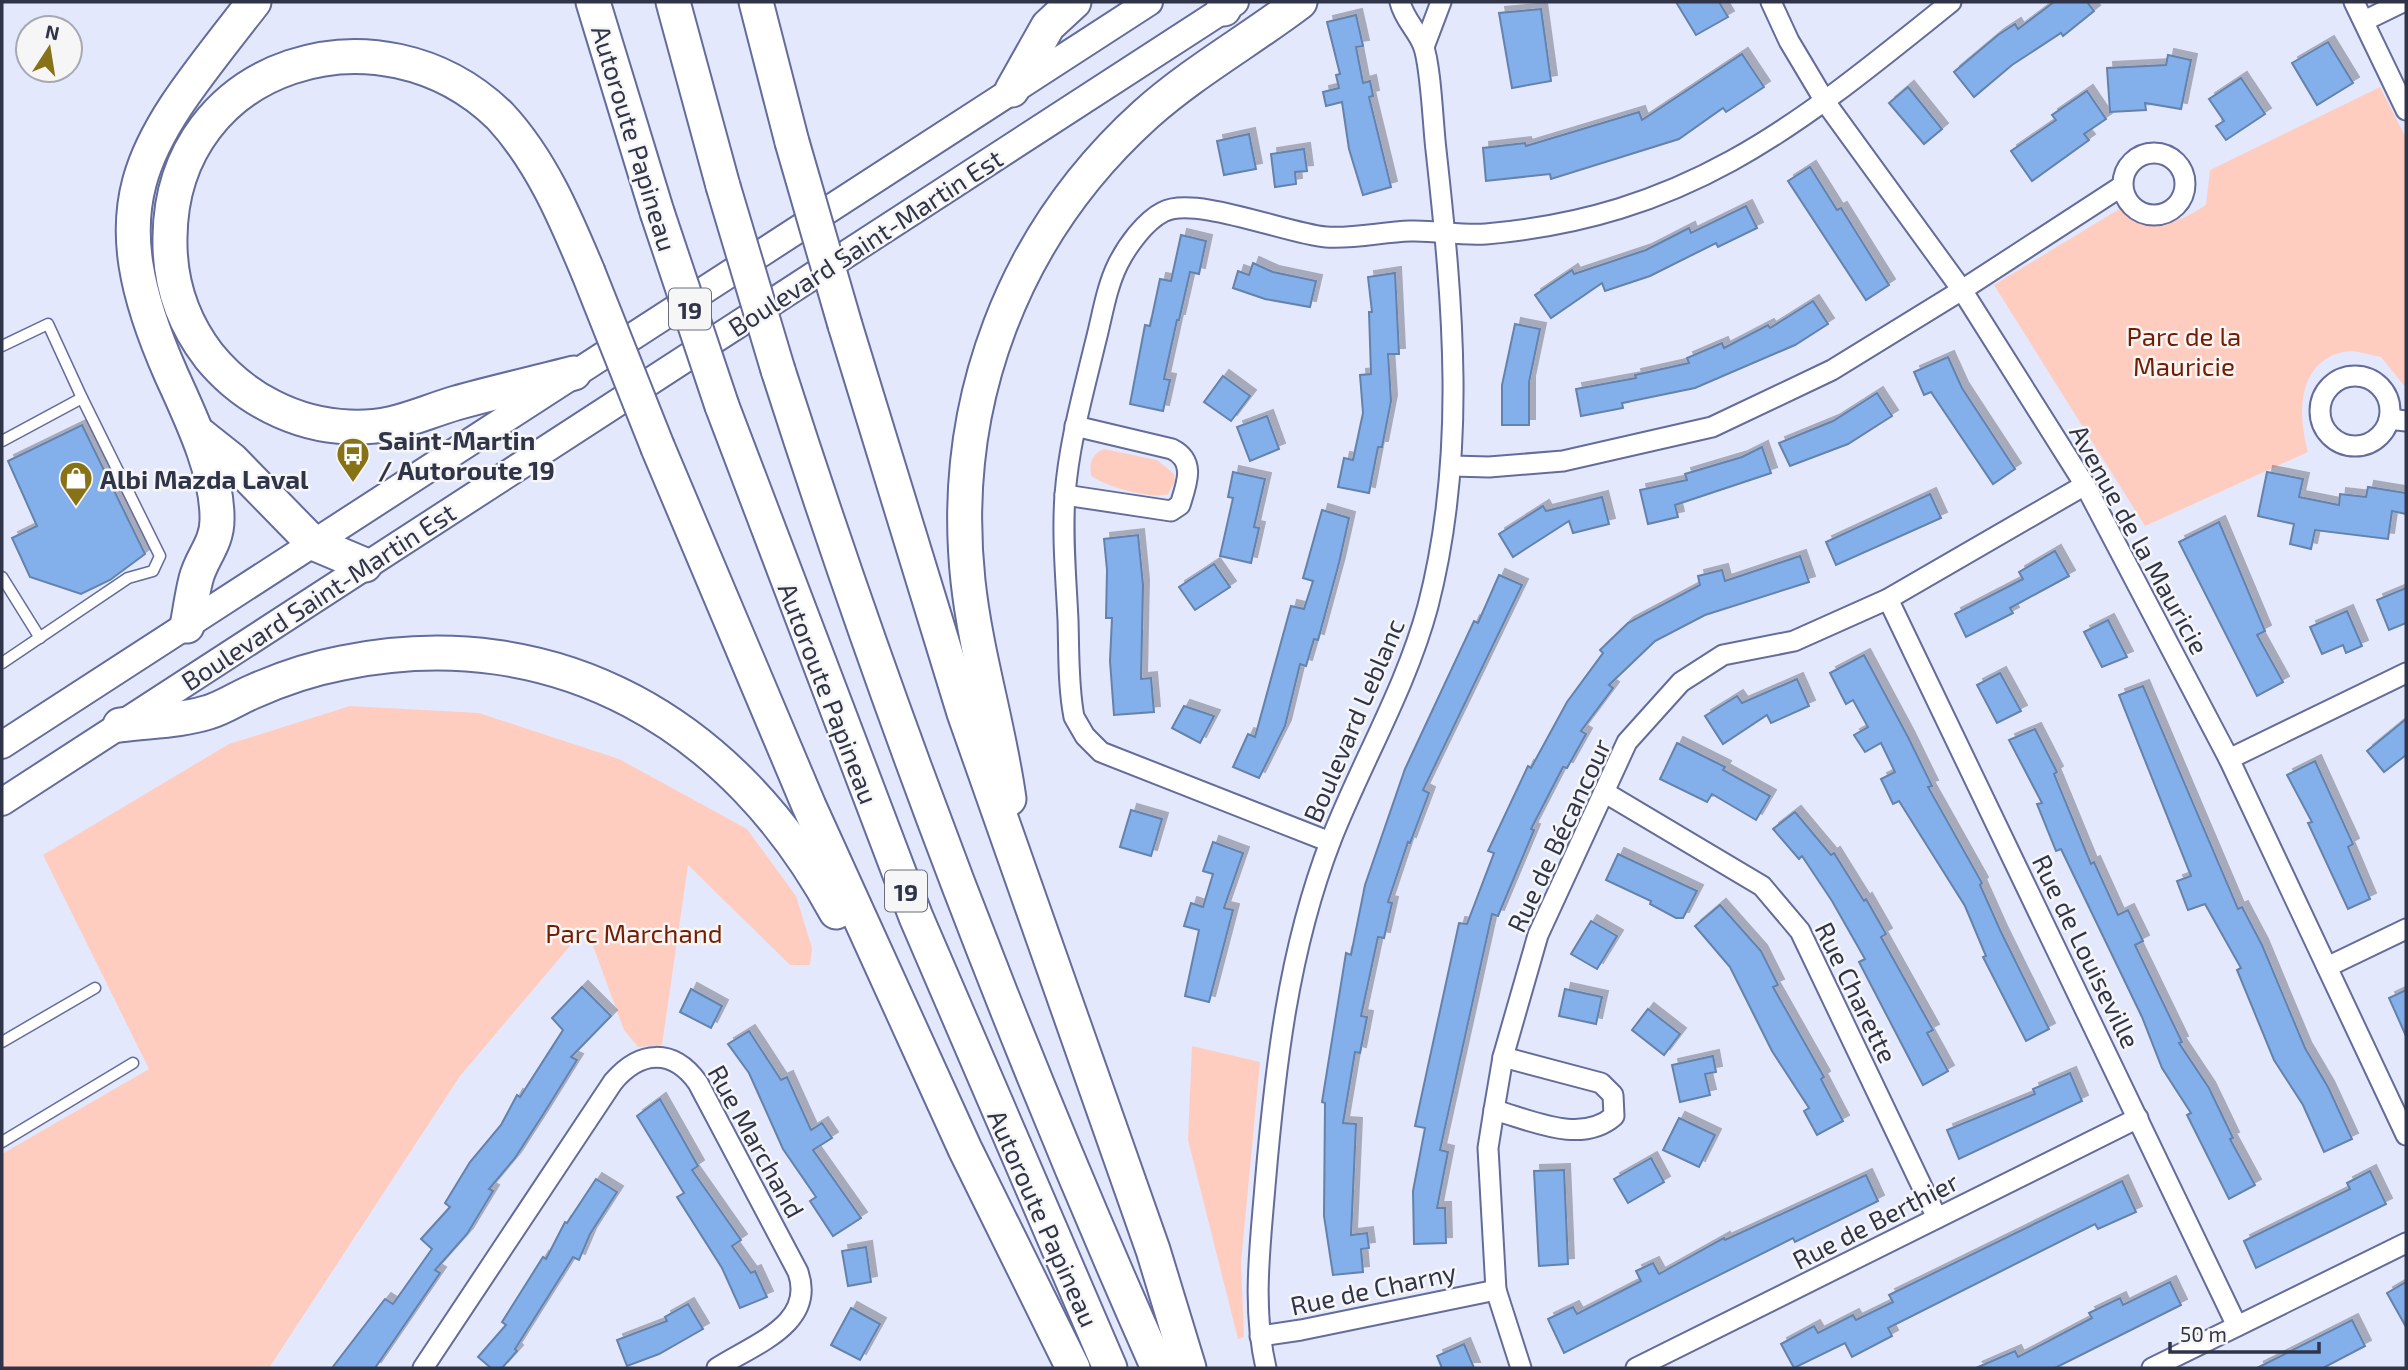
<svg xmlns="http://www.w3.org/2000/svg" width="2408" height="1370" font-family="'Exo 2',sans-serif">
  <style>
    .green { fill: #ffcdbf }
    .building { fill: #83afea; stroke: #6482ac; stroke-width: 2; filter: url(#shadow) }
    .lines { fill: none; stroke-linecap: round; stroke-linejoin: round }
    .lane-casing { stroke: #646c9a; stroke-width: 13 }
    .street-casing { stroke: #646c9a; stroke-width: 23 }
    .secondary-casing { stroke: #646c9a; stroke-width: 30 }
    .highway-casing { stroke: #646c9a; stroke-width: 37 }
    .lane { stroke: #fff; stroke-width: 10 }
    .street { stroke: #fff; stroke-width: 19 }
    .secondary { stroke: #fff; stroke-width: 26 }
    .highway { stroke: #fff; stroke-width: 33 }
    .highway-bridge-casing { stroke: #646c9a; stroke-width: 37; stroke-linecap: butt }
    .highway-bridge { stroke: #fff; stroke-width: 33 }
    .labels { text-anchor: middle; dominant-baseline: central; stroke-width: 5; stroke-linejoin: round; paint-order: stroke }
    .shield { fill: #f6f6f6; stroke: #6b6e7d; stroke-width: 2 }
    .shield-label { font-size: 24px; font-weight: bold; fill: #303449 }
    .street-label { font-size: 26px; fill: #303449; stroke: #f6f6f6 }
    .park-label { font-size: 26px; fill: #761d01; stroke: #f6f6f6 }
    .poi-label { font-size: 26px; font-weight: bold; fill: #303449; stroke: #f6f6f6; text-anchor: start }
  </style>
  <defs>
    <filter id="shadow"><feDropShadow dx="6" dy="-6" stdDeviation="0" flood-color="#0004"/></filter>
  </defs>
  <rect width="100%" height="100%" fill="#e4e8fd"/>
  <g class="green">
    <path d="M2380 87 2406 138V388L2381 357C2370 355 2354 349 2343 352 2296 363 2298 416 2308 452L2145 526 1994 285 2121 208C2156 229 2172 227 2206 205L2210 170Z"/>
    <path d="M1104 449 1157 460 1174 474 1175 481 1168 494C1154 500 1101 486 1091 475 1089 462 1092 454 1104 449Z"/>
    <path d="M350 706 479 713 619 759 747 829 796 896 812 948 810 965H790L688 865 662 1045 638 1047 624 1030 586 927 460 1076 269 1368H2V1154L149 1069 43 855 229 744Z"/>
    <path d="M1192 1046 1260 1062 1241 1263 1244 1337 1238 1339 1188 1140Z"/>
  </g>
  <g class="building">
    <path d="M1676 2H1719L1728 17 1696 35Z"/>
    <path d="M2054 2H2087L2094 11 2063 36 2061 33 2012 65 1974 97 1954 72 1998 35 2015 24 2018 29Z"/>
    <path d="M1541 9 1551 81 1512 88 1499 13Z"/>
    <path d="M1356 15 1363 46 1356 47 1363 83 1370 81 1373 96 1369 97 1391 187 1363 195 1349 149 1342 102 1326 106 1323 92 1339 88 1336 75 1340 74 1327 22Z"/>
    <path d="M2328 42 2353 83 2317 105 2292 63Z"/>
    <path d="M1742 54 1764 87 1726 112 1723 108 1679 139 1551 179 1550 174 1486 181 1483 148 1525 143 1526 146 1639 112 1642 120Z"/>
    <path d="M2168 55 2191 60 2181 109 2145 103 2146 110 2110 112 2107 68 2166 65Z"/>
    <path d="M2241 78 2265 114 2226 140 2216 126 2224 121 2209 99Z"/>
    <path d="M1908 87 1942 129 1924 144 1889 103Z"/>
    <path d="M2087 91 2106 119 2084 134 2089 140 2032 181 2011 151 2056 120 2052 115Z"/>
    <path d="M1249 134 1256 169 1224 175 1217 141Z"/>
    <path d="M1304 149 1307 171 1295 172 1296 184 1275 187 1271 154Z"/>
    <path d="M1810 167 1837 210 1841 208 1889 285 1866 300 1788 181Z"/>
    <path d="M1746 206 1757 228 1718 247 1716 243 1650 276 1605 291 1602 283 1551 318 1535 295 1572 270 1574 274 1646 250 1689 228 1691 233Z"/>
    <path d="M1181 235 1206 241 1199 274 1190 272 1179 320H1177L1164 379 1170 380 1163 411 1130 404 1145 325 1150 326 1160 279 1171 281Z"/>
    <path d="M1253 263 1273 272 1316 281 1310 307 1265 299 1233 288 1238 271 1249 275Z"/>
    <path d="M1395 273 1399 354H1388L1391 401 1382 447H1378L1369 493 1338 487 1344 458 1353 460 1363 413 1360 375 1371 374 1369 312H1372L1368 277Z"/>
    <path d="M1813 301 1828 324 1795 345 1695 388 1622 403 1623 408 1581 416 1576 389 1636 378 1635 375 1689 363 1687 358 1722 343 1724 348 1768 325 1770 328Z"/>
    <path d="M1515 324 1540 329 1529 382V425H1502V385Z"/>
    <path d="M1948 357 1962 388 2015 469 1993 484 1931 392 1924 395 1914 372Z"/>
    <path d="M1223 376 1250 396 1231 421 1204 402Z"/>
    <path d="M1877 393 1892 416 1848 444 1790 466 1779 443 1833 421Z"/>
    <path d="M1267 416 1279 449 1250 461 1237 427Z"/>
    <path d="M82 425 145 554 110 580 81 594 30 577 12 538 37 526 8 461Z"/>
    <path d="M1762 447 1771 473 1675 505 1678 517 1648 524 1640 490 1687 480 1685 474 1742 457Z"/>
    <path d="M1233 472 1265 479 1254 527 1259 528 1251 563 1220 556 1233 498 1228 497Z"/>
    <path d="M2267 472 2303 479 2299 497 2339 505 2340 494 2366 497 2368 487 2406 493V514L2392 511 2388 539 2315 530 2311 549 2290 544 2294 524 2258 516Z"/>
    <path d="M1930 494 1941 518 1836 565 1826 542Z"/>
    <path d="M1602 497 1609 524 1573 533 1569 521 1513 557 1499 534 1543 506 1546 511Z"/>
    <path d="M1322 510 1349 518 1339 563 1318 640 1314 639 1306 666 1300 664 1285 726 1259 778 1233 767 1248 734 1255 737 1291 606 1304 609 1313 581 1303 578Z"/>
    <path d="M2219 522 2265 631 2257 635 2283 682 2257 696 2179 542Z"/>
    <path d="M1138 535 1143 585 1141 679 1151 678 1154 712 1114 715 1110 661 1112 618H1106L1107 570 1104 539Z"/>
    <path d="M2055 551 2069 576 2010 608 2013 613 1966 637 1955 614 2023 579 2019 572Z"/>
    <path d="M1800 556 1809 582 1705 615 1655 641 1609 685 1613 688 1581 731 1586 734 1567 768 1563 767 1531 829 1534 830 1498 916 1492 914 1440 1150 1448 1152 1437 1208H1445L1446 1243 1414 1244 1413 1191 1425 1128 1415 1126 1459 923 1467 924 1494 853 1488 851 1528 766 1531 768 1567 702 1603 653 1600 650 1628 623 1700 585 1698 576 1722 570 1725 581Z"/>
    <path d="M1214 564 1230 587 1195 610 1179 587Z"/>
    <path d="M1499 575 1522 585 1423 790 1429 793 1410 843 1408 842 1388 902 1392 903 1384 938 1378 937 1361 1016 1367 1017 1360 1053 1355 1052 1343 1123 1356 1124 1351 1235 1367 1233 1369 1248 1361 1249 1363 1272 1333 1275 1324 1216 1325 1103 1322 1102 1346 953 1351 955 1365 885 1405 769 1474 621 1478 623Z"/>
    <path d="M2406 588V623L2389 630 2377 600Z"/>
    <path d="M2347 611 2362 646 2346 653 2343 645 2322 654 2310 627Z"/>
    <path d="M2108 620 2127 657 2102 667 2084 632Z"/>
    <path d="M1864 655 1908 737 1932 786 1928 787 1982 883 1980 885 2001 932 2049 1029 2026 1041 1983 957 1986 956 1965 906 1899 801 1893 804 1881 779 1895 772 1881 743 1865 752 1854 735 1868 727 1853 700 1846 704 1830 673Z"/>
    <path d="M2000 673 2021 711 1997 723 1977 685Z"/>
    <path d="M1797 679 1809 706 1771 723 1767 715 1723 744 1705 716 1737 696 1742 703Z"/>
    <path d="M2143 686 2238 909 2242 907 2262 945 2305 1048 2328 1087 2352 1139 2324 1152 2303 1105 2274 1060 2237 970 2241 968 2205 904 2188 910 2177 881 2191 876 2119 695Z"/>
    <path d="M1184 706 1214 716 1200 743 1172 728Z"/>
    <path d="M2406 719V755L2384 772 2367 751Z"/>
    <path d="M2035 729 2057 772 2054 774 2091 864 2094 862 2118 915 2128 910 2143 941 2135 945 2182 1042 2179 1043 2209 1088 2233 1138 2230 1139 2255 1185 2229 1199 2187 1115 2191 1113 2162 1068 2142 1017 2061 849 2056 851 2037 804 2042 803 2009 740Z"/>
    <path d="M1677 743 1725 767 1723 770 1770 796 1756 820 1712 794 1707 802 1660 779Z"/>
    <path d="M2315 761 2353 844 2348 847 2370 899 2348 909 2308 823 2312 822 2287 775Z"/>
    <path d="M1131 810 1162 819 1151 856 1120 847Z"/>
    <path d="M1795 812 1831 855 1834 853 1864 901 1866 899 1886 934 1881 937 1933 1030 1927 1033 1948 1071 1923 1085 1859 962 1865 959 1832 901 1802 856 1799 859 1773 829Z"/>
    <path d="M1213 842 1243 853 1224 908 1233 910 1209 1002 1185 996 1199 930 1184 926 1191 903 1203 907 1213 874 1203 871Z"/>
    <path d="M1618 854 1697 891 1683 918H1676L1650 904 1651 901 1606 880Z"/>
    <path d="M1720 905 1761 951 1778 985 1773 987 1824 1077 1821 1079 1843 1121 1817 1135 1804 1111 1809 1108 1772 1051 1730 967 1695 926Z"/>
    <path d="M1591 921 1617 936 1597 969 1571 954Z"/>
    <path d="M582 987 611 1016 571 1057 577 1060 544 1113 515 1158 489 1189 493 1191 467 1234 435 1270 440 1273 375 1368H332L385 1299 393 1304 432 1249 421 1239 450 1207 445 1203 470 1162 501 1125 517 1095 520 1097 563 1030 552 1018Z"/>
    <path d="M691 989 722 1006 711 1028 680 1012Z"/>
    <path d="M1565 989 1602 997 1596 1024 1559 1016Z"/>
    <path d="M2406 990V1036L2389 998Z"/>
    <path d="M1648 1009 1680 1034 1664 1055 1632 1030Z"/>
    <path d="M749 1031 781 1080 787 1077 811 1130 822 1123 832 1138 813 1150 861 1218 833 1236 810 1201 816 1197 783 1149 749 1073 728 1044Z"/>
    <path d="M1713 1056 1716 1072 1705 1074 1710 1095 1680 1102 1672 1065Z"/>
    <path d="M2070 1073 2082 1101 1959 1159 1947 1130 2035 1094 2033 1089Z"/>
    <path d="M660 1099 698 1166 692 1170 741 1240 732 1246 751 1273 755 1271 767 1297 740 1308 722 1268 677 1197 684 1193 637 1116Z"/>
    <path d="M1679 1118 1715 1135 1699 1167 1663 1150Z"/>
    <path d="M1651 1158 1664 1182 1628 1203 1614 1179Z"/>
    <path d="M1564 1170 1568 1264 1539 1266 1534 1171Z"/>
    <path d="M2370 1171 2386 1204 2256 1268 2244 1241 2350 1189 2347 1183Z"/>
    <path d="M1866 1175 1878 1201 1795 1242 1793 1238 1564 1353 1548 1319 1573 1307 1577 1314 1641 1281 1636 1271 1653 1263 1659 1274 1724 1238 1725 1240Z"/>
    <path d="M596 1179 617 1192 590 1234 579 1260 573 1257 515 1349 517 1351 502 1368H491L478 1357 506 1325 502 1322 543 1257 546 1259 565 1222 567 1223Z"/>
    <path d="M2122 1181 2136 1212 2098 1229 2095 1224 1888 1328 1892 1336 1852 1357 1845 1343 1794 1368 1781 1344 1814 1326 1818 1333 1853 1315 1856 1320 1893 1302 1889 1295Z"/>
    <path d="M866 1247 871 1282 848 1286 842 1251Z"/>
    <path d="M2170 1282 2181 1305 2055 1368H1976L2015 1351 2018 1357 2092 1318 2089 1313 2120 1298 2123 1305Z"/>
    <path d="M2406 1282V1327L2387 1293Z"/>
    <path d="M688 1304 703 1329 659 1354 627 1366 617 1340 667 1321 665 1317Z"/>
    <path d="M851 1308 880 1324 860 1360 831 1345Z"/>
    <path d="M2352 1320 2365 1346 2323 1368H2257Z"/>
    <path d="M1464 1344 1474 1368H1442L1437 1356Z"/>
  </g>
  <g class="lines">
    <defs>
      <g id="lane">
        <path d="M2 346 48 324 82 398"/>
        <path d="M2 441 82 398 160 556 153 571 128 578 2 663"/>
        <path d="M2 577 40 638"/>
        <path d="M2 1042 95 988"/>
        <path d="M2 1142 133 1063"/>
      </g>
      <g id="street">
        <path d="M1771 2 1789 41 1826 103 1962 290 2085 485 2229 759 2406 1135"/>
        <path d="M2354 2 2406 110"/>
        <path d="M2364 21 2403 2"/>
        <path d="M1424 47 1441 2"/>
        <circle cx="2154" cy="184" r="31"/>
        <circle cx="2355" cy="411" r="35"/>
        <path d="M2389 419 2406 421"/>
        <path d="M1452 466 1489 467 1563 461 1712 427 1832 370 1962 290 2122 186"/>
        <path d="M1065 495 1171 511 1180 505C1187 483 1196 461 1172 449L1075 426"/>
        <path d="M1888 599 2237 1326"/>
        <path d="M2229 759 2406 673"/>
        <path d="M1604 792 1762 886 1800 931 1937 1218"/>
        <path d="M1330 842 1101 752 1085 736 1074 717C1068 686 1069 652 1068 620 1066 578 1062 536 1065 495 1069 443 1083 394 1095 344 1102 318 1106 288 1118 264 1127 246 1145 221 1163 212 1194 195 1288 234 1326 237 1354 239 1382 232 1410 231 1436 230 1460 236 1486 234 1690 216 1798 125 1951 2"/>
        <path d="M2327 967 2406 929"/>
        <path d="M1494 1110C1531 1120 1581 1145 1614 1116L1613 1095 1601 1083 1503 1057"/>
        <path d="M1260 1336 1301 1330 1496 1290"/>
        <path d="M423 1368 613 1082C640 1050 673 1048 698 1083L798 1272C816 1324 754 1344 717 1368"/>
        <path d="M1266 1368C1252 1307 1260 1248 1265 1186 1275 1069 1288 951 1331 840 1362 761 1406 688 1428 606 1467 455 1453 303 1436 150 1433 126 1431 65 1423 45 1417 30 1404 19 1400 2"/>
        <path d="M1521 1368 1496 1290 1488 1148 1494 1110 1503 1057 1538 935 1627 742 1681 682 1723 655 1794 641 1888 599 2085 485"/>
        <path d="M1636 1368 2138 1118"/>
        <path d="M2152 1368 2406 1243"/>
      </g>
      <g id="secondary">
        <path d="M2 745 1149 2"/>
        <path d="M2 802 1235 2"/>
      </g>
      <g id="highway">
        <path d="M593 2 657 212"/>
        <path d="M673 2 723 186"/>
        <path d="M756 2 792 142"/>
        <path d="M1224 9V2"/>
        <path d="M1012 90 1048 26 1074 2"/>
        <path d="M845 325 964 713 1153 1250 1189 1368"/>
        <path d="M778 370C887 710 1013 1042 1158 1368"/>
        <path d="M574 373C535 383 495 392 456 403 416 415 393 429 349 427 295 425 243 398 209 356 182 321 169 280 170 237 172 61 381 0 500 116 541 160 565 217 588 272"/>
        <path d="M722 406 916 917 1110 1368"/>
        <path d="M198 433 232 460 313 543 365 565"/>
        <path d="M658 448 809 806 965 1149 1073 1368"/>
        <path d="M187 626C190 611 192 594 196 579 201 558 217 544 217 520 218 473 190 416 171 374 92 195 145 142 254 2"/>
        <path d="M120 725C148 721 181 721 209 712 223 708 238 698 252 692 281 679 310 669 342 663 557 619 735 725 836 912"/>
        <path d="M1009 799C999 726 976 655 968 581 949 403 1013 234 1146 114 1193 72 1250 40 1300 2"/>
      </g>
    </defs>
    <use href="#lane" class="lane-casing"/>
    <use href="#street" class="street-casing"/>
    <use href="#secondary" class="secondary-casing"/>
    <use href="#highway" class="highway-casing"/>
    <use href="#lane" class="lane"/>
    <use href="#street" class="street"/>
    <use href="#secondary" class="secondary"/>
    <use href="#highway" class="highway"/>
    <defs>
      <g id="highway-bridge">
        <path d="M792 142 845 325"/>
        <path d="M723 186 778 370"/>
        <path d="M657 212 722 406"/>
        <path d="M588 272 658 448"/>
      </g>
    </defs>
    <use href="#highway-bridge" class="highway-bridge-casing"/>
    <use href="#highway-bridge" class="highway-bridge"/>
  </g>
  <defs>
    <symbol id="bus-pin" viewBox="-11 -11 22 30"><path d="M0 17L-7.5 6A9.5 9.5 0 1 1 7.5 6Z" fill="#877315" stroke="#f6f6f6"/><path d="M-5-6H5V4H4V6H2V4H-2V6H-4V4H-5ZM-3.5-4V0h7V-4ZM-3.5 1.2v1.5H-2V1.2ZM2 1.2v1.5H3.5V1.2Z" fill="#fff"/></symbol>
    <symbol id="shop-pin" viewBox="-11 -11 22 30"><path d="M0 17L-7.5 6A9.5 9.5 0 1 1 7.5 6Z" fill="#877315" stroke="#f6f6f6"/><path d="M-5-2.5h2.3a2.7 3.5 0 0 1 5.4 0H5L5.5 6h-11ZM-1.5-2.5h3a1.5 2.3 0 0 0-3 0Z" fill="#fff"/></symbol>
  </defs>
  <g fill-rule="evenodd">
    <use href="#bus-pin" x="334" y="435" width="38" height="52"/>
    <use href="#shop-pin" x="57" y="459" width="38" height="52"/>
  </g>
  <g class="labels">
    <g class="shield">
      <rect x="669" y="288.5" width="42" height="41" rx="5"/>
      <rect x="885" y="870.5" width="42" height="41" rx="5"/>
    </g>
    <g class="shield-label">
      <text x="690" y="309">19</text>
      <text x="906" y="891">19</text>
    </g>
    <g class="street-label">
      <text transform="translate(635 138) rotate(73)">Autoroute Papineau</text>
      <text transform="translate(865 242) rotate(-33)">Boulevard Saint-Martin Est</text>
      <text transform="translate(2140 539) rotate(61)">Avenue de la Mauricie</text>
      <text transform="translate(318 596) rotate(-33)">Boulevard Saint-Martin Est</text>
      <text transform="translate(829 693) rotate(69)">Autoroute Papineau</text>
      <text transform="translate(1353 720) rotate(-67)">Boulevard Leblanc</text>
      <text transform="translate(1558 835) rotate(-65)">Rue de Bécancour</text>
      <text transform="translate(2087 951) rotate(64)">Rue de Louiseville</text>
      <text transform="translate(1857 992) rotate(64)">Rue Charette</text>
      <text transform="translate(757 1141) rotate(61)">Rue Marchand</text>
      <text transform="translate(1044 1218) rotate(66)">Autoroute Papineau</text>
      <text transform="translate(1875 1220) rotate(-27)">Rue de Berthier</text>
      <text transform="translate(1373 1288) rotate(-12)">Rue de Charny</text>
    </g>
    <g class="park-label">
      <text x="2184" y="335">Parc de la<tspan x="2184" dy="30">Mauricie</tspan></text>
      <text x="634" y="932">Parc Marchand</text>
    </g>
    <g class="poi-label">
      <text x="378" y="439">Saint-Martin<tspan x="378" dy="30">/ Autoroute 19</tspan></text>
      <text x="100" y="478">Albi Mazda Laval</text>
    </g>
  </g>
  <rect width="2408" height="1370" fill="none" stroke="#303449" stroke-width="7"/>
  <g transform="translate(49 49) rotate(12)"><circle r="33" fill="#f6f6f6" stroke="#a7a8b1" stroke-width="2"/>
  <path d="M0-5L12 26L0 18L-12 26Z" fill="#877315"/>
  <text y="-10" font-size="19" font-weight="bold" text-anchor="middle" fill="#303449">N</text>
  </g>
  <path d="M2170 1342v10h149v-10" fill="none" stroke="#303449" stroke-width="3.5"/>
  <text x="2180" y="1342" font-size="21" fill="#303449" stroke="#f6f6f6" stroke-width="5" paint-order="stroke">50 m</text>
</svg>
